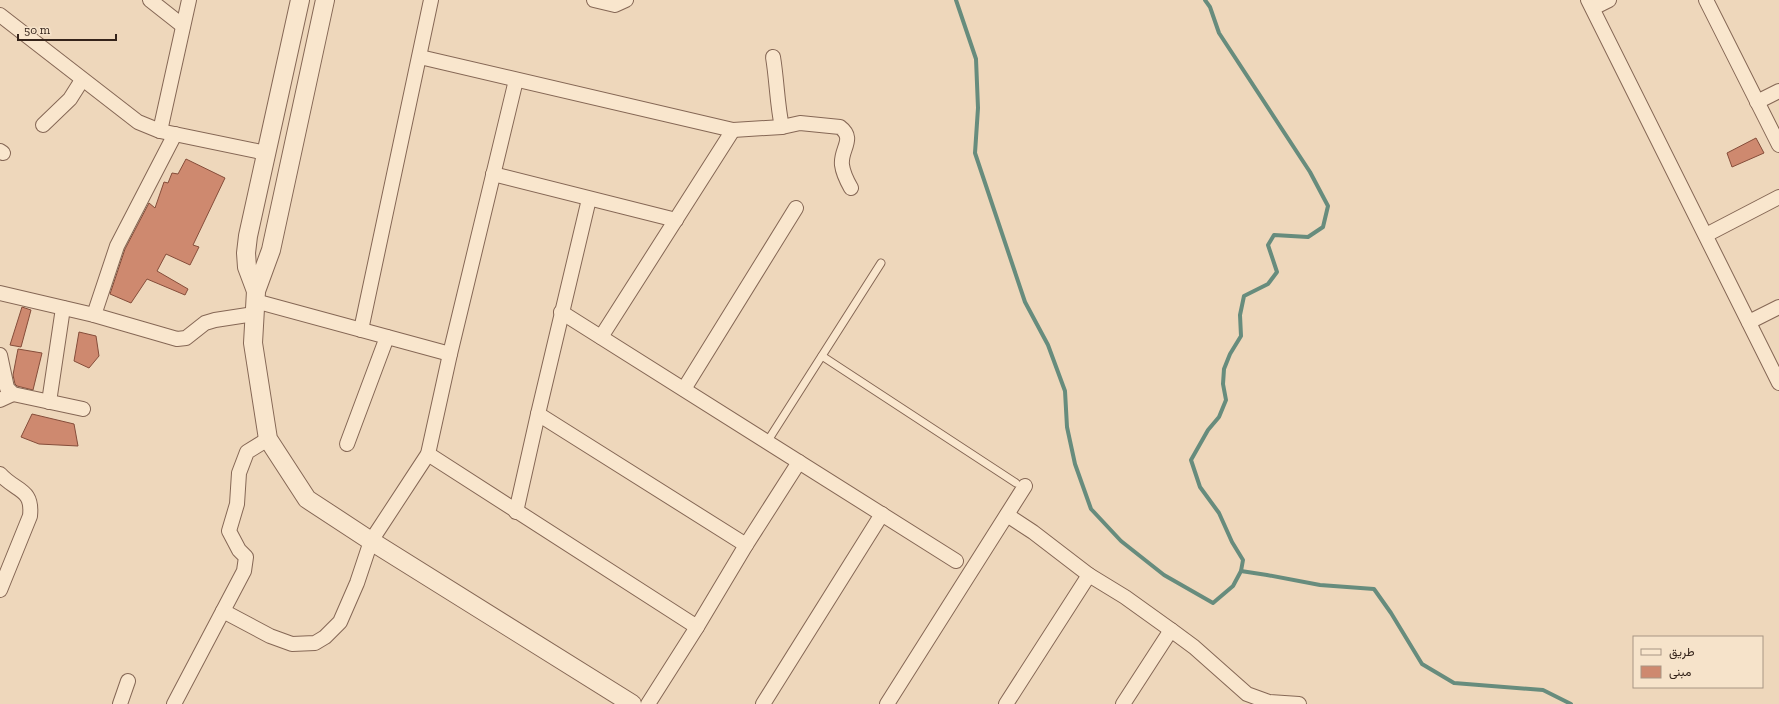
<svg xmlns="http://www.w3.org/2000/svg" width="1779" height="704" font-family="'Zilla Slab',Vazirmatn,serif">
  <style>
    .lines { fill: none; stroke-linecap: round; stroke-linejoin: round }
    .stream { stroke: #678c7d; stroke-width: 4 }
    .building { fill: #ce896f; stroke: #854d3a }
    .service-casing { stroke: #856755; stroke-width: 9 }
    .minor-casing { stroke: #856755; stroke-width: 16 }
    .tertiary-casing { stroke: #856755; stroke-width: 20 }
    .service { stroke: #f9e6cd; stroke-width: 7 }
    .minor { stroke: #f9e6cd; stroke-width: 14 }
    .tertiary { stroke: #f9e6cd; stroke-width: 18 }
  </style>
  <rect width="100%" height="100%" fill="#eed7bb"/>
  <g class="lines">
    <g class="stream">
      <path d="M956 0 976 59 978 108 975 153 1025 302 1048 345 1065 391 1067 427 1075 464 1091 509 1121 541 1164 575 1213 603 1233 586 1241 571 1267 575 1320 585 1374 589 1391 613 1422 664 1454 683 1543 690 1571 704"/>
      <path d="M1205 0 1210 7 1219 33 1310 172 1328 206 1323 227 1308 237 1274 235 1268 245 1277 272 1268 284 1244 296 1240 315 1241 336 1230 354 1224 369 1223 384 1226 400 1219 417 1208 430 1191 460 1200 487 1219 513 1232 542 1243 560 1241 571"/>
    </g>
  </g>
  <g class="building">
    <path d="M1756 138 1764 153 1732 167 1727 153Z"/>
    <path d="M186 159 225 178 193 245 199 247 190 265 166 254 157 271 188 289 185 295 147 279 131 303 110 294 125 249 149 203 155 208 164 182 168 183 172 173 178 174Z"/>
    <path d="M22 307 31 310 21 347 10 345Z"/>
    <path d="M79 332 96 336 99 356 89 368 74 361Z"/>
    <path d="M18 349 42 353 33 390 17 386 15 384 13 375Z"/>
    <path d="M32 414 74 424 78 446 39 444 21 437Z"/>
  </g>
  <g class="lines">
    <defs>
      <g id="service">
        <path d="M822 356 1016 483"/>
        <path d="M767 442 881 263"/>
      </g>
      <g id="minor">
        <path d="M150 0 183 26"/>
        <path d="M594 0 615 5 626 0"/>
        <path d="M1588 0 1779 383"/>
        <path d="M1706 0 1779 145"/>
        <path d="M1593 8 1609 0"/>
        <path d="M0 15 138 122 160 131 266 153"/>
        <path d="M420 57 733 130 782 127 800 123 840 127C856 139 840 149 842 165 843 173 847 181 851 188"/>
        <path d="M773 57C777 81 777 104 782 127"/>
        <path d="M1757 102 1779 91"/>
        <path d="M43 125 70 99 82 80"/>
        <path d="M160 131 189 0"/>
        <path d="M0 151 3 153"/>
        <path d="M493 174 676 220"/>
        <path d="M1706 235 1779 197"/>
        <path d="M0 293 94 315 177 339 186 338 205 323 215 320 254 314"/>
        <path d="M255 301 450 354"/>
        <path d="M561 312 956 561"/>
        <path d="M94 315 117 246 175 134"/>
        <path d="M1749 322 1779 307"/>
        <path d="M361 330 431 0"/>
        <path d="M601 337 733 130"/>
        <path d="M0 355 7 388 13 394 83 409"/>
        <path d="M684 389 796 208"/>
        <path d="M0 400 13 394"/>
        <path d="M49 402 63 308"/>
        <path d="M538 414 746 545"/>
        <path d="M347 444 387 337"/>
        <path d="M428 454 697 627 746 545 799 462"/>
        <path d="M0 474C16 492 33 488 30 516L0 590"/>
        <path d="M516 512 538 414 589 199"/>
        <path d="M1007 515 1033 532 1089 575 1125 597 1171 630"/>
        <path d="M223 611 270 636 292 644 315 643 325 637 340 622 357 583 371 541 428 454 450 354 516 80"/>
        <path d="M120 704 128 681"/>
        <path d="M174 704 244 571 246 557 239 550 229 531 237 504 239 473 247 452 268 439"/>
        <path d="M648 704 697 627"/>
        <path d="M763 704 882 514"/>
        <path d="M887 704 1025 486"/>
        <path d="M1006 704 1089 575"/>
        <path d="M1123 704 1171 630 1194 647 1247 694 1269 702 1299 704"/>
      </g>
      <g id="tertiary">
        <path d="M325 0 271 250 256 291 253 343 268 439 307 499 371 541 632 704"/>
        <path d="M256 291 247 267 246 253 248 236 300 0"/>
      </g>
    </defs>
    <use href="#service" class="service-casing"/>
    <use href="#minor" class="minor-casing"/>
    <use href="#tertiary" class="tertiary-casing"/>
    <use href="#service" class="service"/>
    <use href="#minor" class="minor"/>
    <use href="#tertiary" class="tertiary"/>
  </g>
  <rect x="1633" y="636" width="130" height="52" fill="#f6e3ca" stroke="#a89684"/>
  <rect x="1641" y="649" width="20" height="6" fill="#f9e6cd" stroke="#a89684"/>
  <text x="1669" y="656" font-size="12" fill="#34231a">طريق</text>
  <rect x="1641" y="666" width="20" height="12" fill="#ce896f" stroke="#a89684"/>
  <text x="1669" y="676" font-size="12" fill="#34231a">مبنى</text>
  <path d="M18 34v6h98v-6" fill="none" stroke="#34231a" stroke-width="2"/>
  <text x="24" y="34" font-size="12" fill="#34231a" stroke="#f6e3ca" stroke-width="3" paint-order="stroke">50 m</text>
</svg>
